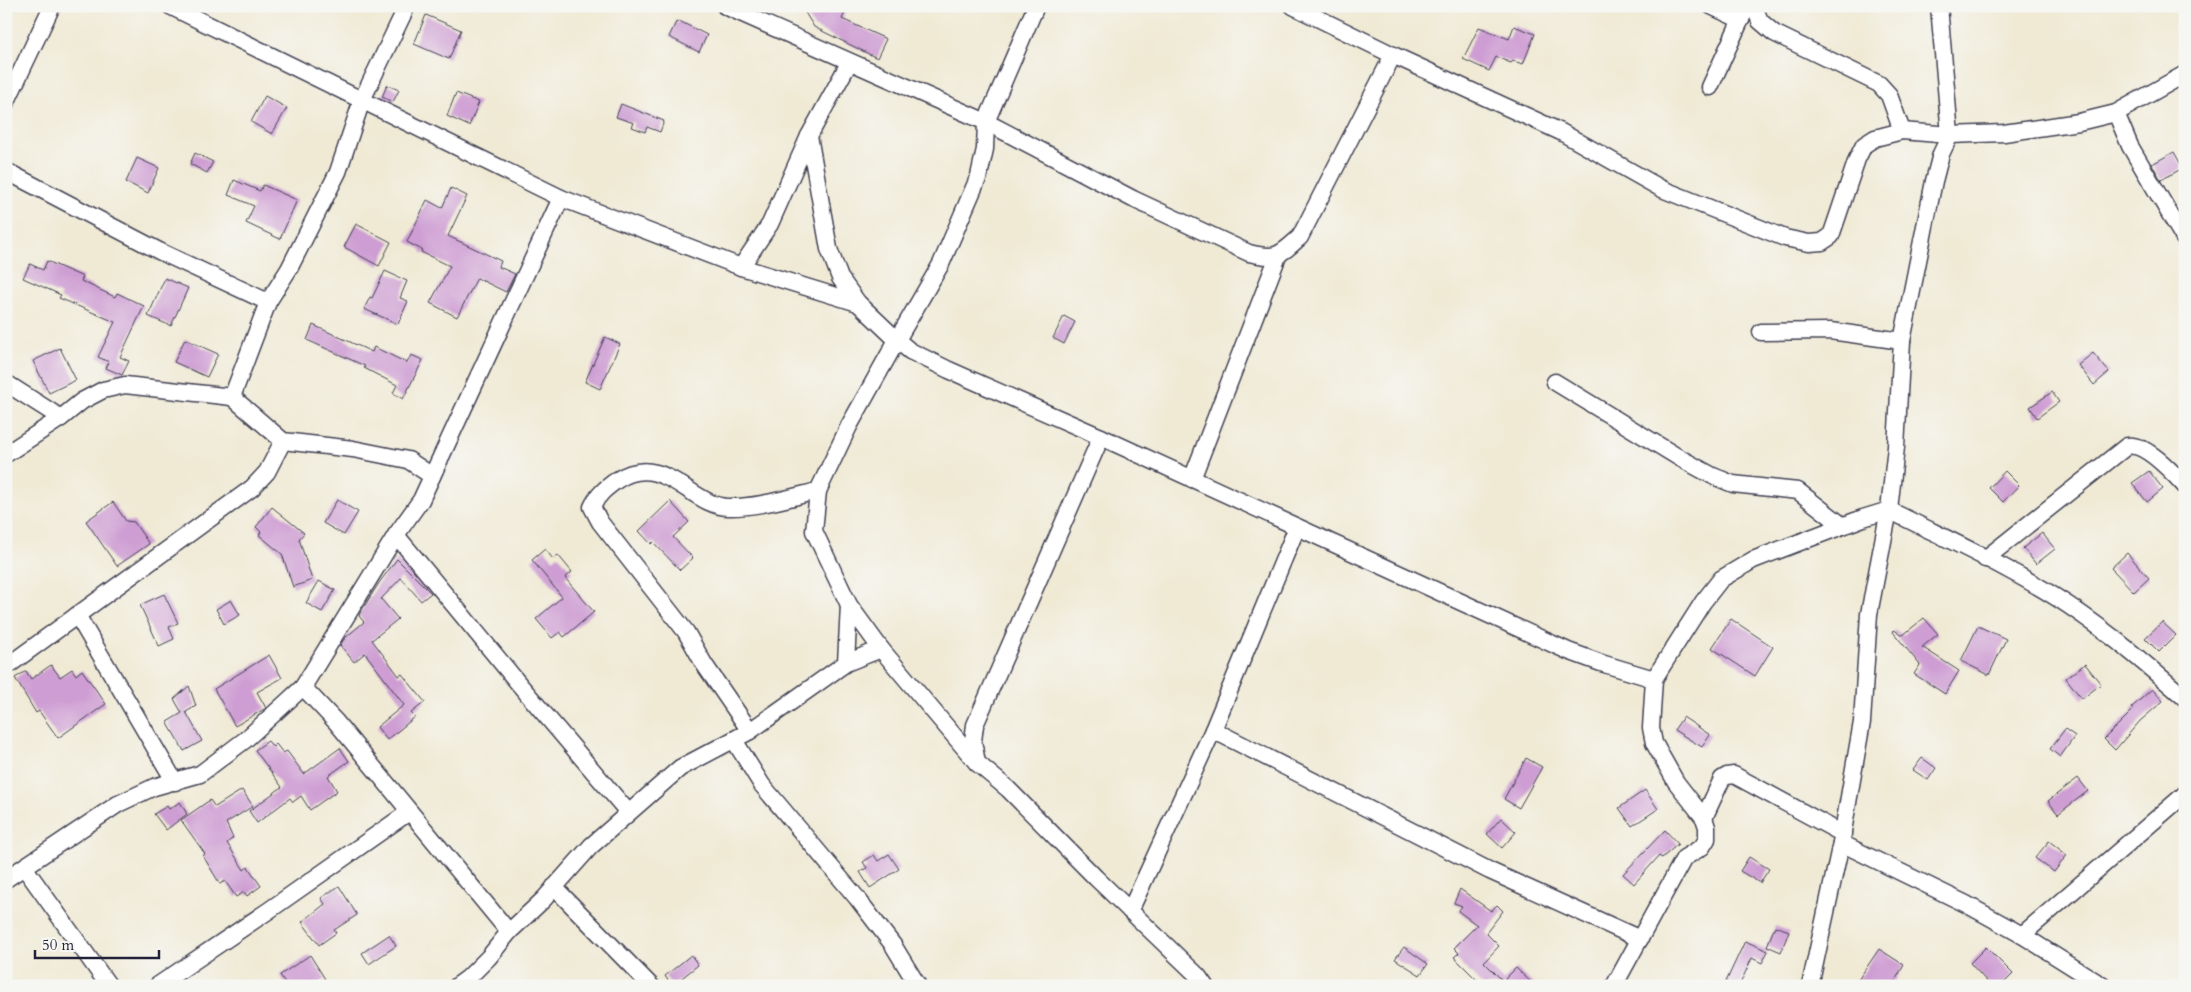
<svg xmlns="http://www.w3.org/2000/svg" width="2191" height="992" font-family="Cardo,serif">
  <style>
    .building { fill: #ce9dd3 }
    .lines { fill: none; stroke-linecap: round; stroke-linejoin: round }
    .minor-casing { stroke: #414052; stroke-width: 19 }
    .minor { stroke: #fff; stroke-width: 16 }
  </style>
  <rect width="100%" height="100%" fill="#f6f6f2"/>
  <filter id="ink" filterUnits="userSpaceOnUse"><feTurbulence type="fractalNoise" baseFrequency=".02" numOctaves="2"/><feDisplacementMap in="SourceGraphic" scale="10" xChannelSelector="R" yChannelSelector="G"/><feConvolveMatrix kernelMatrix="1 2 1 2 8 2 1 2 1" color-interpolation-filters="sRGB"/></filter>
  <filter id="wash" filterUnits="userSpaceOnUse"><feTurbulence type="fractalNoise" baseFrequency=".0096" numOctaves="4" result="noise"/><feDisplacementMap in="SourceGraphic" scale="20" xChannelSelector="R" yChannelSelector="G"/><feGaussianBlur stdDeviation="1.12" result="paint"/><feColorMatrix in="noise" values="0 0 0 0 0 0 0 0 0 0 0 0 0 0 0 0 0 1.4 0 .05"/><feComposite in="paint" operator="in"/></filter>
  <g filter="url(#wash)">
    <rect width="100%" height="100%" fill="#f0ead5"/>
    <g id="blocks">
      <g class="building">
        <path d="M801 6H848L842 19 886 39 877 58 814 27Z"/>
        <path d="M426 15 461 30 449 59 414 44Z"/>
        <path d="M679 21 707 35 699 52 669 37 676 22 678 23Z"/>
        <path d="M1514 26 1535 34 1523 64 1513 61 1511 63 1496 57 1489 71 1463 59 1479 27 1509 39Z"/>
        <path d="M387 85 399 90 393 102 382 97Z"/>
        <path d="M456 93 479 102 469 126 447 116Z"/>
        <path d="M265 96 287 108 272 134 251 122Z"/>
        <path d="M621 104 664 121 660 132 647 127 645 132 632 127 634 123 616 117Z"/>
        <path d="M2174 152 2183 168 2161 180 2152 164Z"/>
        <path d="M195 153 213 162 207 173 190 164Z"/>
        <path d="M137 158 159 168 148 193 126 182Z"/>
        <path d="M234 180 260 191 263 185 297 200 280 239 246 223 254 206 228 195Z"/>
        <path d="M451 188 467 196 448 236 501 261 499 267 515 274 506 292 477 278 457 317 430 303 450 266 421 252 422 250 407 242 427 200 442 208Z"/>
        <path d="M356 224 391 242 379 266 344 247Z"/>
        <path d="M47 261 83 277 81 281 115 297 117 293 144 306 120 357 129 361 122 375 106 368 109 362 98 357 115 322 59 298 61 295 23 278 30 264 43 270Z"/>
        <path d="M385 271 407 281 400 298 408 301 398 324 364 309 370 297 372 298Z"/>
        <path d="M165 278 188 288 171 326 148 316Z"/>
        <path d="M1064 316 1075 322 1064 344 1053 338Z"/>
        <path d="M313 325 372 352 374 347 407 363 411 355 423 360 403 399 393 393 397 385 364 368 365 366 307 340Z"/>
        <path d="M605 337 620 344 600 389 585 382Z"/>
        <path d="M185 339 218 354 207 377 174 362Z"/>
        <path d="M60 348 76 380 49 393 33 361Z"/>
        <path d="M2093 353 2109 372 2094 385 2078 365Z"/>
        <path d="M2052 392 2059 402 2037 418 2030 407Z"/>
        <path d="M2005 471 2019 485 2003 502 1989 488Z"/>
        <path d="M2149 471 2163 489 2147 502 2132 483Z"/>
        <path d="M337 500 358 512 344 535 323 523Z"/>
        <path d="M670 501 689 522 673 537 693 558 680 570 653 542 651 544 639 531Z"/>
        <path d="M113 502 126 521 134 522 149 544 117 566 86 521Z"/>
        <path d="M272 507 304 533 299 539 312 580 293 587 282 554 259 535 261 532 256 527Z"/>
        <path d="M2042 533 2055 549 2036 564 2023 548Z"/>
        <path d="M545 549 553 559 558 555 572 572 565 578 594 612 564 637 560 632 552 638 536 619 562 597 532 560Z"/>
        <path d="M2127 553 2149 578 2134 592 2111 568Z"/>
        <path d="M397 559 431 593 421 601 401 578 381 599 398 619 372 640 399 676 402 674 425 702 411 713 415 717 387 740 377 727 404 705 365 653 354 662 340 645 345 638 364 622 359 616 360 613 379 583Z"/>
        <path d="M319 581 335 590 322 612 306 603Z"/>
        <path d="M164 594 178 623 169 627 174 639 159 646 140 605Z"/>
        <path d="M231 600 240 615 224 624 216 609Z"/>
        <path d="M1924 618 1938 634 1922 647 1959 671 1945 694 1914 674 1920 665 1893 632 1894 630 1903 635Z"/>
        <path d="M1731 619 1773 647 1755 676 1712 648Z"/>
        <path d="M2162 622 2176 635 2159 652 2145 638Z"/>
        <path d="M1978 626 2006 639 1989 675 1961 661Z"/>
        <path d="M269 655 282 678 257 692 266 708 235 726 214 689Z"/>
        <path d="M2085 664 2101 684 2082 699 2066 678Z"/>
        <path d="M51 665 60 677 72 669 76 675 82 670 106 704 58 738 39 711 36 713 15 678 26 671 31 679Z"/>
        <path d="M189 686 196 706 186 712 202 741 184 751 167 722 182 713 174 699Z"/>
        <path d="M2152 689 2163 701 2140 721 2115 750 2104 739 2133 710 2131 708Z"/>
        <path d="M1683 717 1710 735 1702 747 1674 730Z"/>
        <path d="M2065 729 2075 736 2060 757 2050 749Z"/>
        <path d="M268 741 273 747 276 744 283 753 287 751 304 774 340 748 349 761 328 776 337 791 310 810 301 796 293 802 290 798 257 823 249 811 282 787 255 750Z"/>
        <path d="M1526 758 1542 767 1519 808 1504 799Z"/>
        <path d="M1922 758 1936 768 1928 780 1913 770Z"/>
        <path d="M2078 778 2088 791 2058 814 2048 801Z"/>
        <path d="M242 790 253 806 226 823 233 838 227 843 244 870 248 867 261 886 247 896 244 892 236 897 225 881 220 884 203 856 205 854 181 820 210 800 215 807Z"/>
        <path d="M1645 790 1658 809 1632 826 1619 808Z"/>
        <path d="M180 802 187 814 166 830 154 814 167 806 169 809Z"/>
        <path d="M1501 818 1516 832 1502 848 1487 834Z"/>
        <path d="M1665 830 1678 844 1662 858 1659 856 1634 884 1623 874Z"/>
        <path d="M2049 841 2067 855 2054 872 2035 858Z"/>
        <path d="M889 854 899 869 870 888 860 872 867 868 863 862 874 855 878 861Z"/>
        <path d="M1749 857 1769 869 1760 883 1740 871Z"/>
        <path d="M339 886 357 915 334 930 336 933 319 945 302 922 325 904 321 898Z"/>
        <path d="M1460 889 1491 911 1497 905 1503 911 1486 933 1499 946 1484 962 1503 981 1516 968 1535 986H1483L1454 957 1459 953 1454 948 1477 925 1458 911 1462 906 1454 903Z"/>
        <path d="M1775 926 1789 931 1781 952 1767 946Z"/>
        <path d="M389 935 396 946 369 964 362 953Z"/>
        <path d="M1745 941 1768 951 1762 963 1752 958 1739 986H1724Z"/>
        <path d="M1404 947 1428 964 1420 975 1395 959Z"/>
        <path d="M1986 947 2013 974 2001 986H1991L1970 963Z"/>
        <path d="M1879 949 1904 965 1892 986H1854Z"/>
        <path d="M310 955 325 979 314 986H287L280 975Z"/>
        <path d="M691 955 698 965 672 986 665 976Z"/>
      </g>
    </g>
  </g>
  <g filter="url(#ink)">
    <use href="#blocks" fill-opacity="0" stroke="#414052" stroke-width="1"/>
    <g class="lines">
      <defs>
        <g id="minor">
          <path d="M170 6 561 198 741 267 858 303"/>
          <path d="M725 6 986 122 985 149 979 176 941 264 897 340 910 351 949 370 1101 437 1568 651 1601 663 1654 679 1703 602 1721 579 1753 560 1863 518 1889 510C1948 540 2012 568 2068 605 2110 633 2147 665 2185 698"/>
          <path d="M1036 6 986 122 1133 199 1249 253C1277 260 1280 255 1300 237L1393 55"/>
          <path d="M1293 6 1393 55 1561 132 1662 189 1785 238 1809 243 1822 242 1831 236 1857 159 1864 145 1875 138 1902 131 1950 135 2004 133 2079 122 2116 113 2185 74"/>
          <path d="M1711 6 1741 20"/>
          <path d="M1754 6 1760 21 1774 33 1879 84 1889 95 1902 131"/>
          <path d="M849 63 809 136 829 249 840 278 858 303 897 340 849 426 818 491 814 531 849 605 881 649"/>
          <path d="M1710 87 1747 6"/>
          <path d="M6 103 52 6"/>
          <path d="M2116 113 2130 146 2185 240"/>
          <path d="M6 171 161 252 268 302"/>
          <path d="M741 267 770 224 809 136"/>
          <path d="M1761 332 1830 331 1902 341"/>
          <path d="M1555 382 1678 457 1713 476 1733 484 1798 491 1843 526"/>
          <path d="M6 383 61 418"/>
          <path d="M232 397 268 302 289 269 338 172 362 100 407 6"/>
          <path d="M6 454 61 418 82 401 103 390 125 385 232 397 283 441 353 449 408 460 432 476"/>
          <path d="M1192 479 1278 256"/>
          <path d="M396 535 519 684 628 812"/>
          <path d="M1985 559 2127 446C2145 442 2173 473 2185 486"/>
          <path d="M77 615 175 782"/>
          <path d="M846 663 849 605"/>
          <path d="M6 667 252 488 267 472 283 441"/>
          <path d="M303 687 336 722 509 932"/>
          <path d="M1213 730 1297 527"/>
          <path d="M750 731 704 664 686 632 600 522 592 507C598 494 606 488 617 480 663 450 691 506 728 507 756 508 791 497 818 491"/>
          <path d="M734 740 762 785 857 898 893 945 918 986"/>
          <path d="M977 763 973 741 975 725 1101 437"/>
          <path d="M1704 818 1722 779 1727 776 1734 775 1843 834"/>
          <path d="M1841 843 1966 904 2022 935 2103 986"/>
          <path d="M24 867 109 986"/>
          <path d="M6 879 118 804 154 787 200 774 245 740 289 700 303 687 396 535 421 500 561 198"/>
          <path d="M554 887 651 986"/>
          <path d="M1130 911 1213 730 1490 871 1640 939"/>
          <path d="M2022 935 2185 794"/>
          <path d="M157 986 268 911 409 812"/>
          <path d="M457 986 468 978 489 957 509 932 544 899 591 846 680 768 750 731 846 663 881 649 977 763 1008 789 1096 878 1198 976 1205 986"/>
          <path d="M1614 986 1684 858 1702 847 1707 839V827L1704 818 1676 782 1654 743 1651 728 1654 679"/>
          <path d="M1810 986 1841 843 1862 722 1869 614 1889 510 1896 447 1902 341 1934 181 1941 154 1950 135 1939 6"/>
        </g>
      </defs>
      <use href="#minor" class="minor-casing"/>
      <use href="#minor" class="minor"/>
    </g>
  </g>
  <rect width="2191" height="992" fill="none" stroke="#f6f6f2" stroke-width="25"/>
  <path d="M35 950v8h124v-8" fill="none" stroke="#22223b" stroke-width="2.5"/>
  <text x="42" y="950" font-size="15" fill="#22223b" stroke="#f6f6f2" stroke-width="4" paint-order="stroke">50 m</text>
</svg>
